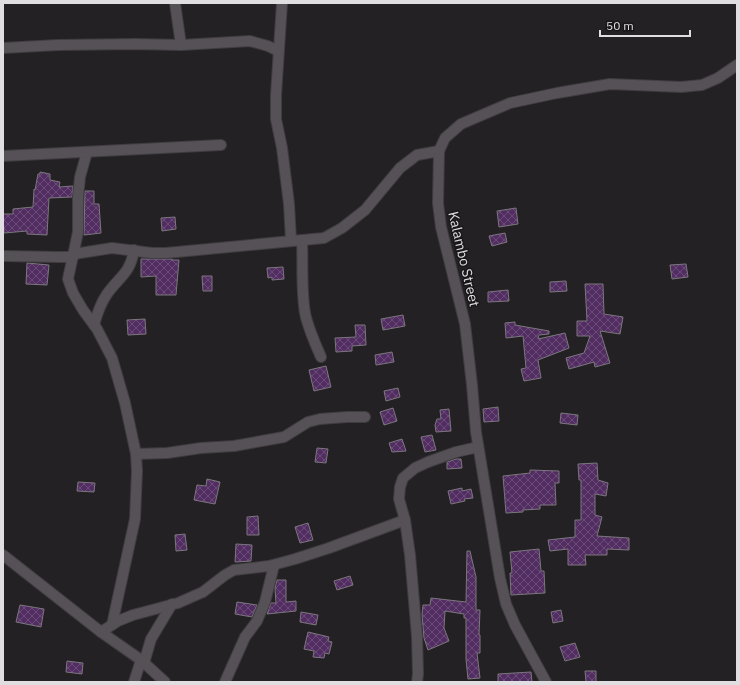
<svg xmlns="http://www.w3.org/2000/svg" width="740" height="685" font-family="'IBM Plex Sans',sans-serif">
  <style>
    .building { fill: url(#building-cross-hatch); stroke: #7b777d }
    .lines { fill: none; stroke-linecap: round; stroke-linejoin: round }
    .street-casing { stroke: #403d41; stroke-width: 12 }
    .street { stroke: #555156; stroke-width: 10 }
    .labels { text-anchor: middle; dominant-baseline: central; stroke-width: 3; stroke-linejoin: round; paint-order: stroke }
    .street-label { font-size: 14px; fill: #e0dee1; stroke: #1a171b }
  </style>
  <defs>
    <pattern id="building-cross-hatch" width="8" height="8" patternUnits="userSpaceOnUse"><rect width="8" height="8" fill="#522d61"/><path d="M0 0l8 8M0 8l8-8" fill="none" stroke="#6b4b77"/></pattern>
  </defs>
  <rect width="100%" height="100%" fill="#242125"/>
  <g class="building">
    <path d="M40 172 50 174V180L60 182 59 187 73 186 72 197 49 198 47 235 27 234V231L4 233 3 214H13V209L33 207 34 189 35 190 38 174H40Z"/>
    <path d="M85 191H94V204H99L101 233 84 235Z"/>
    <path d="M516 208 518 224 499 227 497 211Z"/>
    <path d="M175 217 176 229 162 231 161 218Z"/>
    <path d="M505 233 507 242 492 246 489 236Z"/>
    <path d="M141 259H172V260H179L176 295H156V276L141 277Z"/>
    <path d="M27 263 49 265 47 285 26 284Z"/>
    <path d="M686 264 688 277 672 279 670 265Z"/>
    <path d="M283 267 284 279 272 280V277L268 278 267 268Z"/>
    <path d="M202 276H212V291H203Z"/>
    <path d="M566 281 567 291 550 292V282Z"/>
    <path d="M585 284H603L604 314 623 317 620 334 600 331 610 363 595 367 594 362 569 369 566 358 584 353 590 336H577V321H587Z"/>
    <path d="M508 290 509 301 488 302V292Z"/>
    <path d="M403 315 405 326 383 330 381 319Z"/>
    <path d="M145 319 146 334 128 335 127 320Z"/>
    <path d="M515 322V325L549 331V334L539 335 538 339 565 333 569 348 538 360 541 378 524 381 521 369 526 368 523 336 506 338 505 323Z"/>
    <path d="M355 325H365L366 345 352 346V351L336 352 335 338 356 337Z"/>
    <path d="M392 352 394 362 376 365 375 355Z"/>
    <path d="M326 366 331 387 314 391 309 370Z"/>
    <path d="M398 388 400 397 386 401 384 391Z"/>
    <path d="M498 407 499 421 484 422 483 409Z"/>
    <path d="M393 408 397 421 384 425 380 412Z"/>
    <path d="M449 409 451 431 436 432 435 425 437 419H441L440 410Z"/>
    <path d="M561 413 578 415 577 425 560 423Z"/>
    <path d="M432 435 436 450 425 452 421 437Z"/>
    <path d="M402 439 406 451 392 452 389 443Z"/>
    <path d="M317 448 328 449 326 463 315 462Z"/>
    <path d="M456 459H461L462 468 447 469V462Z"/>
    <path d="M597 463 598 480 608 483 606 496 595 494V515L602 517 597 536 629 538V550L607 549V555H585L586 565H568V549L550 551 548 540 575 537V520H581V480H579L578 464Z"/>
    <path d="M530 470 559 471V483H555L556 505H540V509L523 510V512L506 513 503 476 530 473Z"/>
    <path d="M207 479 220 482 215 504 194 500 197 485 206 486Z"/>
    <path d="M78 482 95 483 94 492 77 491Z"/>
    <path d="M462 488V491L471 489 473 498 464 499 465 501 451 504 448 491Z"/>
    <path d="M258 516 259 535H247V517Z"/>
    <path d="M308 523 313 540 300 543 295 527Z"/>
    <path d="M185 534 187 550 176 551 175 535Z"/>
    <path d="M236 544 252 545 251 561 235 562Z"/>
    <path d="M539 549 541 571H544L545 593 511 595 510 573H512L510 552Z"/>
    <path d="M467 551H470L476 577V610H480L479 635H480V653H477L480 678 468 679 466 659V618H464V614L445 611 444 628 449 641 428 650 424 638 422 615 423 605H430L431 598 466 602Z"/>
    <path d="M350 576 353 585 337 590 334 581Z"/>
    <path d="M277 580H286V602L296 601V611L267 614 271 603H276L275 588Z"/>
    <path d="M237 602 257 605 252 617 235 614Z"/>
    <path d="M20 605 44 609 41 627 16 622Z"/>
    <path d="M561 610 563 621 553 623 551 612Z"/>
    <path d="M301 612 318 615 316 625 300 622Z"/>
    <path d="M308 632 329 637 328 641 332 642 329 654 325 653 324 658 313 657 314 651 304 649Z"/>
    <path d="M575 643 580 657 565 661 560 647Z"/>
    <path d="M67 661 83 663 82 674 66 672Z"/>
    <path d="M585 671H596V682H586Z"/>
    <path d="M531 672 532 682H498V674Z"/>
  </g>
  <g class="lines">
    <defs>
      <g id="street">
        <path d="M175 3 181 45"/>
        <path d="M282 3 276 95V119L282 148 289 204 291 240"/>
        <path d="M3 48 58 45 135 44 181 45 250 41 268 46 278 51"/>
        <path d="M87 152 80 177 78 197V232L68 279 73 293 83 310 97 329 112 358 125 403 136 454 137 471 135 519 112 625"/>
        <path d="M3 156 221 145"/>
        <path d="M302 240C303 264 301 289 305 313 308 328 315 343 321 357"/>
        <path d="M74 254 112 248 152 253H166L324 238 342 228 365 210 400 168 417 155 439 151"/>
        <path d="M3 256 58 257H73"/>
        <path d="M94 325C97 314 100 304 107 294 120 276 130 274 134 250"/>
        <path d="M136 454 167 453 201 448 234 446 284 437 308 422 320 419 347 417H365"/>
        <path d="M3 555 101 632 141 660 165 682"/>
        <path d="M101 632 118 621 133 615 178 603 203 592 225 575 234 570 269 566 295 559 329 548 405 520"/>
        <path d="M144 663 151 639 172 604"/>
        <path d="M134 682 141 660"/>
        <path d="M225 682 245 637 257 621 265 602 274 565"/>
        <path d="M417 682 418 674 417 636 410 555 405 520 399 499 400 487 403 478 415 468 428 462 456 452 478 447"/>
        <path d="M546 682 515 625 506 604 500 578 476 432 472 385 465 324 441 227 438 203 439 151 445 138 461 124 510 103 557 93 610 84 681 87 702 85 718 78 737 65"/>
      </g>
    </defs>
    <use href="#street" class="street-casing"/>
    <use href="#street" class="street"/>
  </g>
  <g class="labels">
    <g class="street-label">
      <text transform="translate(464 259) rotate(77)">Kalambo Street</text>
    </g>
  </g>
  <rect width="740" height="685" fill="none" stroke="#e0dee1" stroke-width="8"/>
  <path d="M600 30v6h90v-6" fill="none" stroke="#e0dee1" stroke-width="2"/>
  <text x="606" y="30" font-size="12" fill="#e0dee1" stroke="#1a171b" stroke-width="3" paint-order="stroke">50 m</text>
</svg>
